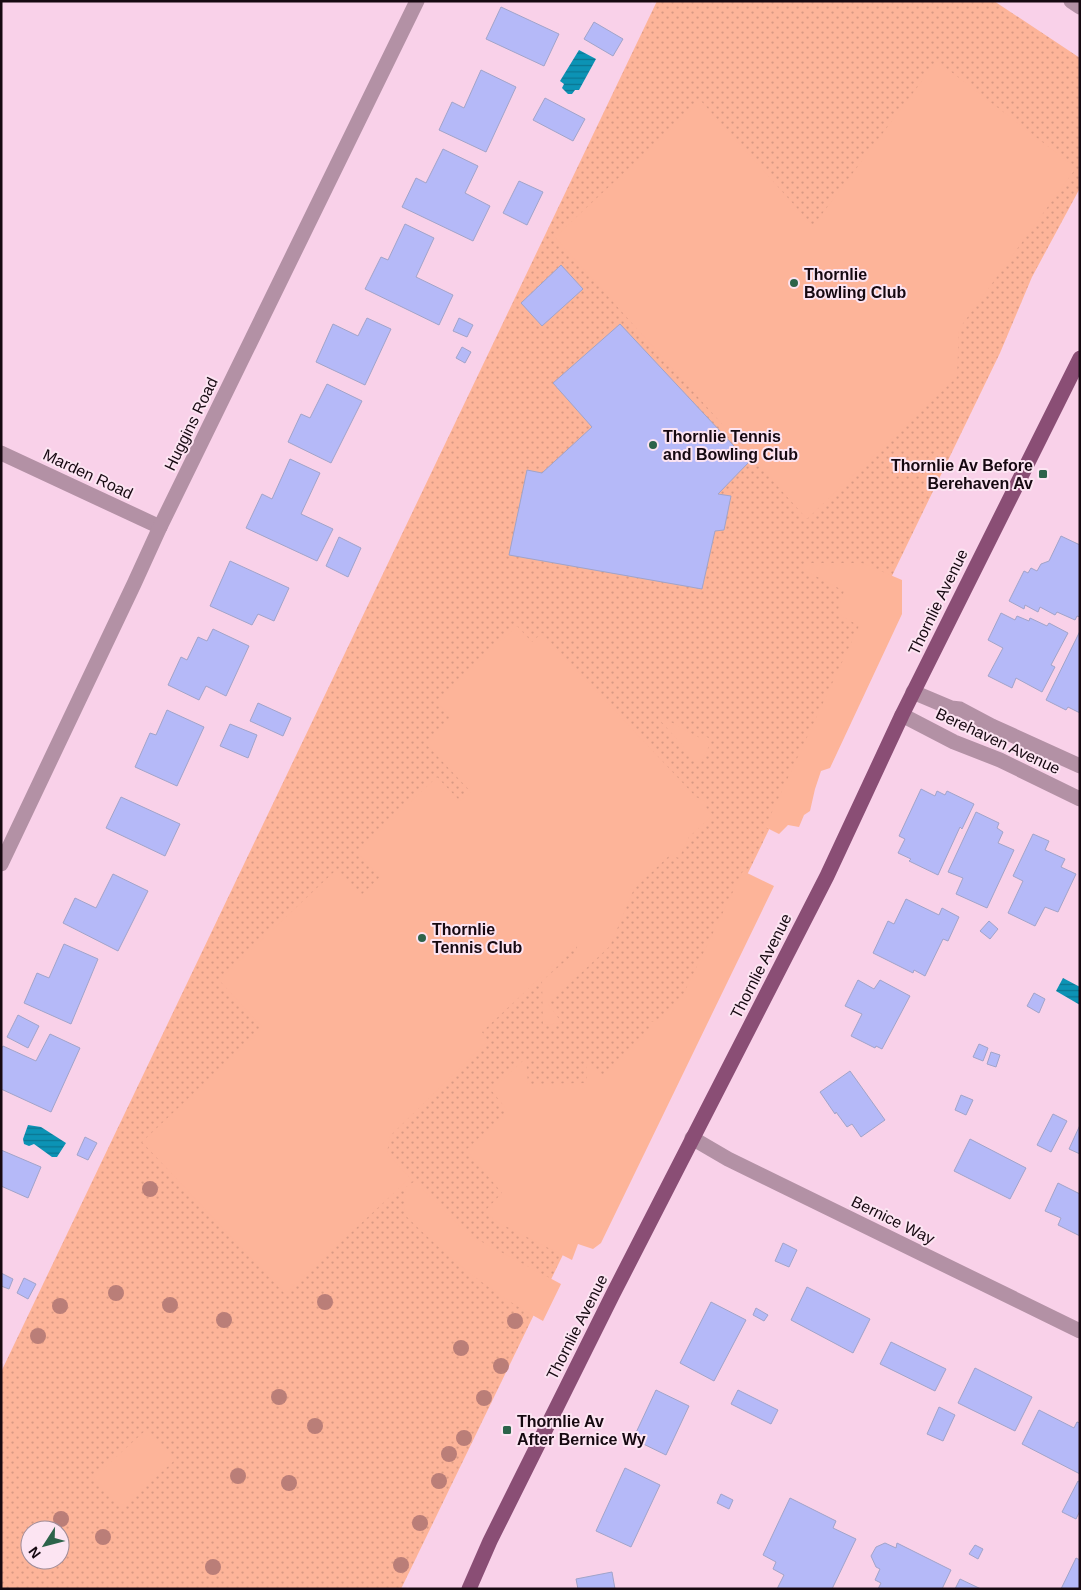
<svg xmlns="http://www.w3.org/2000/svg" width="1081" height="1590" font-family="Helvetica,sans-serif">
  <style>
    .grass { fill: url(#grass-dots); fill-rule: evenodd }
    .garden { fill: #fdb499 }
    .water { fill: url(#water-rules) }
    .building { fill: #b5b9f8; stroke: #a1a4c9 }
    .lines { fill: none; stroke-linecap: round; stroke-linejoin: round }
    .minor { stroke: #b391a5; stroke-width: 15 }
    .major { stroke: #8a4e75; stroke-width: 15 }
    .tree { fill: #ba7e78 }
    .poi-dot { fill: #2c634a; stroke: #fce4f2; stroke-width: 2 }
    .labels { text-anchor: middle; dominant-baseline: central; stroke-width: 4; stroke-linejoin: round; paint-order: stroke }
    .poi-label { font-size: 16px; font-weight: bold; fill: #160911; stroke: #fce4f2; text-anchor: start }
    .street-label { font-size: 16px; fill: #160911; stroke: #fce4f2 }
  </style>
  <defs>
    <pattern id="grass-dots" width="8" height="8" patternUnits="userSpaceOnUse" patternTransform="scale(1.25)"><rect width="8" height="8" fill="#fdb499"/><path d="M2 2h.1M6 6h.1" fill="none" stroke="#d89983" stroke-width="1.8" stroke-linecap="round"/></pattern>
    <pattern id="water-rules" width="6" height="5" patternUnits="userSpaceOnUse" patternTransform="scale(1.25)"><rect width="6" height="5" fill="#0c93b5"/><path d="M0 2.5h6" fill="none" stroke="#0b7692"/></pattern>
  </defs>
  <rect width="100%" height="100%" fill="#f9d1e9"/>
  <path class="grass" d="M657 1H994L1080 58V188L1032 277 1000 353 401 1589H1V1372ZM30 1530H60V1560H30Z"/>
  <g class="garden">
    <path d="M937 61 1076 168 959 329 957 377 807 519 555 237 701 101 813 226Z"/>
    <path d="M808 563H862L902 580V614L830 768 821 771 815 789 810 811 804 815 799 827 788 825 779 834 765 827 859 626 837 613 844 591 802 569Z"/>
    <path d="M517 626 532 642 542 633 696 797 707 802 705 806 713 815 689 837 679 858 670 855 634 889 610 946 548 1004 562 1023 543 1025 542 981 577 951V943L482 1032 488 1041 390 1136 387 1153 410 1178 285 1294 142 1142 263 1028 219 980 335 871 360 896 380 877 357 852 437 777 460 801 471 792 425 743 451 717 436 701Z"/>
    <path d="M660 716 700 738 705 736 712 740 700 765 658 718Z"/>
    <path d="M743 871 774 886 601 1243 593 1249 578 1244 572 1260 499 1223 484 1212 502 1193 466 1150 508 1111 491 1090 526 1058 528 1084 587 1083 586 1060 602 1076 649 1031 651 1022 657 1021 682 997Z"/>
    <path d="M415 1181 467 1234 561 1284 543 1321C491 1293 445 1256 404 1214L406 1187Z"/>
    <path d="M147 1429 175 1460 122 1508 94 1477Z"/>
  </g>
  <g class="water">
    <path d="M579 50 596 59 579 90H575L572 94H568L562 88 564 84 560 81Z"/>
    <path d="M1063 978 1080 987V1005L1056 991Z"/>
    <path d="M28 1125 41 1127 66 1143 57 1157H52L34 1144 29 1146 24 1144 23 1139Z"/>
  </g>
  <g class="building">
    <path d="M501 7 559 34 544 66 486 39Z"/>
    <path d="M594 22 623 39 613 56 584 39Z"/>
    <path d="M481 70 516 87 486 152 439 130 452 102 464 108Z"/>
    <path d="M545 98 585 119 573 141 533 120Z"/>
    <path d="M443 149 478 166 465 193 490 206 473 241 402 207 416 178 426 183Z"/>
    <path d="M519 181 543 192 527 225 503 213Z"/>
    <path d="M405 224 434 238 416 277 453 295 439 325 365 289 381 257 388 260Z"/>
    <path d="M561 265 583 289 542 326 521 303Z"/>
    <path d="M367 318 391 329 365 385 316 362 333 324 358 336Z"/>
    <path d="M459 318 473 325 467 337 453 331Z"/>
    <path d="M620 324 749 462 718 494 731 496 724 530 715 531 702 589 509 555 527 470 542 473 592 427 553 383Z"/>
    <path d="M462 347 471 352 465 363 456 358Z"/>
    <path d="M327 384 362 401 331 463 288 442 301 414 310 418Z"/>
    <path d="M290 459 320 473 301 514 333 529 317 561 246 528 262 494 272 499Z"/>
    <path d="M1061 536 1080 545V617L1077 616 1075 620 1057 612 1055 615 1040 607 1038 612 1025 605 1024 609 1009 601 1024 571 1028 573 1031 568 1037 571 1041 564 1049 561Z"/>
    <path d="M339 537 361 548 348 577 326 566Z"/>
    <path d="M230 561 289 588 274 621 258 614 252 625 210 606Z"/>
    <path d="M1001 613 1015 620 1017 616 1029 621 1030 618 1047 626 1049 623 1068 633 1051 665 1055 667 1042 692 1016 678 1012 688 988 676 1003 648 988 640Z"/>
    <path d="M213 629 249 646 226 696 206 686 199 700 168 685 181 657 187 660 198 637 207 641Z"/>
    <path d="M1080 631V713L1068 707 1066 710 1046 700Z"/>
    <path d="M258 703 291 718 283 736 250 721Z"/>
    <path d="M167 710 204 727 177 786 135 767 150 733 156 735Z"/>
    <path d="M230 724 257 735 248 758 220 746Z"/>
    <path d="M921 789 935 796 937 791 945 795 947 791 974 804 962 829 960 827 938 875 909 861 911 859 898 853 905 839 899 836Z"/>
    <path d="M121 797 180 824 165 856 106 828Z"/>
    <path d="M976 812 999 823 997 828 1003 832 998 843 1014 850 987 908 956 894 963 878 948 872Z"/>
    <path d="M1033 834 1049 841 1045 850 1065 859 1061 867 1076 874 1058 912 1045 907 1035 926 1008 913 1023 881 1013 876Z"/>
    <path d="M113 874 148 891 118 951 63 923 75 898 96 908Z"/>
    <path d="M906 899 939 915 942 908 959 917 948 941 943 939 925 976 914 970 913 973 873 953 888 921 894 924Z"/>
    <path d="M989 921 998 929 990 939 980 931Z"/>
    <path d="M64 944 98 959 71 1024 24 1003 37 973 49 978Z"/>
    <path d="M858 980 874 989 880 980 910 996 882 1049 876 1046 875 1048 851 1036 862 1014 845 1006Z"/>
    <path d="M1034 993 1045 999 1039 1013 1027 1006Z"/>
    <path d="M18 1015 39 1026 28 1048 7 1037Z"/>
    <path d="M50 1034 80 1048 51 1112 1 1089V1049L3 1046 36 1061Z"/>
    <path d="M979 1044 988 1048 983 1061 973 1057Z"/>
    <path d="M991 1052 1000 1055 996 1067 987 1064Z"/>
    <path d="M850 1071 885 1120 861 1137 852 1124 847 1127 836 1112 835 1114 820 1092Z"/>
    <path d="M961 1095 973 1100 966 1115 955 1110Z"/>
    <path d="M1053 1114 1067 1121 1051 1152 1037 1145Z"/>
    <path d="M1080 1125V1154L1069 1149Z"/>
    <path d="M85 1137 97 1143 88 1160 77 1155Z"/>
    <path d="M970 1139 1026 1168 1010 1199 954 1171Z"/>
    <path d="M1 1150 41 1167 28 1198 1 1186Z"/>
    <path d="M1058 1183 1080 1194V1236L1058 1225 1061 1218 1045 1211Z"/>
    <path d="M783 1243 797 1250 789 1267 775 1261Z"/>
    <path d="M1 1273 13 1279 9 1289 1 1286Z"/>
    <path d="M24 1278 36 1284 28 1299 17 1293Z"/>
    <path d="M807 1287 870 1319 853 1353 791 1320Z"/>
    <path d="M711 1302 746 1320 714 1381 680 1363Z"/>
    <path d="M756 1308 768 1315 764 1321 753 1315Z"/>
    <path d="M891 1342 946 1369 935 1391 880 1364Z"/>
    <path d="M975 1368 1032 1397 1015 1431 958 1403Z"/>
    <path d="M656 1390 689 1406 666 1455 633 1439Z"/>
    <path d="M738 1390 778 1410 771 1424 731 1404Z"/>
    <path d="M939 1407 955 1415 943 1441 927 1434Z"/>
    <path d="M1039 1410 1074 1428 1077 1422 1080 1423V1474L1022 1444Z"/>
    <path d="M625 1468 660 1485 631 1547 596 1531Z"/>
    <path d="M1078 1481 1080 1482V1511L1076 1519 1062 1512Z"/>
    <path d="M721 1494 733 1500 729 1509 717 1503Z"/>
    <path d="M790 1498 836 1521 833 1528 856 1539 832 1589H777L784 1575 773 1569 776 1562 763 1555Z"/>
    <path d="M885 1543 896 1548 897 1543 951 1570 942 1589H878L881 1583 875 1580 880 1569 876 1567 871 1556 876 1547Z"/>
    <path d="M975 1545 983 1549 978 1559 969 1554Z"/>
    <path d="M1076 1558 1080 1560V1589H1061Z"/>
    <path d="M612 1572 615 1589H578L576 1579Z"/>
    <path d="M960 1579 981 1589H955Z"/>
  </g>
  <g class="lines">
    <g class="minor">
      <path d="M1071 1 1080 7"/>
      <path d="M1 453 160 527"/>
      <path d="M913 692 951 708 960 709 992 726 1080 766"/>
      <path d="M902 715 954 742 1000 760 1080 799"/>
      <path d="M1 864 134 584 160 527 417 1"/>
      <path d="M692 1138 728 1159 1080 1331"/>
    </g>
    <path class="major" d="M469 1589 490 1541 613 1294 827 876 902 715 1080 358"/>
  </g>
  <g class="tree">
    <circle cx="150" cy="1189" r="8"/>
    <circle cx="116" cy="1293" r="8"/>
    <circle cx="325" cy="1302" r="8"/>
    <circle cx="170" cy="1305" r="8"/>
    <circle cx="60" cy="1306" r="8"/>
    <circle cx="224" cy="1320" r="8"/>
    <circle cx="515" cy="1321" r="8"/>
    <circle cx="38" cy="1336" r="8"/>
    <circle cx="461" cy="1348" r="8"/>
    <circle cx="501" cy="1366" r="8"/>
    <circle cx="279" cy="1397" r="8"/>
    <circle cx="484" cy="1398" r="8"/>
    <circle cx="315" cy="1426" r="8"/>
    <circle cx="464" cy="1438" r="8"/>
    <circle cx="449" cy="1454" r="8"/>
    <circle cx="238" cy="1476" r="8"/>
    <circle cx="439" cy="1481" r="8"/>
    <circle cx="289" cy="1483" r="8"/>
    <circle cx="61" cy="1519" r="8"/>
    <circle cx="420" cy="1523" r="8"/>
    <circle cx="103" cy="1537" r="8"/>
    <circle cx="401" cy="1565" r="8"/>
    <circle cx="213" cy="1567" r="8"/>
  </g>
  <g class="poi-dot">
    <circle cx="794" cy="283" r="5"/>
    <circle cx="653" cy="445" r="5"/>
    <rect x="1038" y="469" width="10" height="10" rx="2.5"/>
    <circle cx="422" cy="938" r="5"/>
    <rect x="502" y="1425" width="10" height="10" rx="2.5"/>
  </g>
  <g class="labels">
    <g class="poi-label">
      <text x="804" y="274">Thornlie<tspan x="804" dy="18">Bowling Club</tspan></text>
      <text x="663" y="436">Thornlie Tennis<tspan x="663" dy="18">and Bowling Club</tspan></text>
      <text x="1033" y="465" text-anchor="end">Thornlie Av Before<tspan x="1033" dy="18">Berehaven Av</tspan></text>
      <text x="432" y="929">Thornlie<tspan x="432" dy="18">Tennis Club</tspan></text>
      <text x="517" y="1421">Thornlie Av<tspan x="517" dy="18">After Bernice Wy</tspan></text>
    </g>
    <g class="street-label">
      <text transform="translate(191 424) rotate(-64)">Huggins Road</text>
      <text transform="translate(88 474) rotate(25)">Marden Road</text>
      <text transform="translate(938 602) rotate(-64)">Thornlie Avenue</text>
      <text transform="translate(998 741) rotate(25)">Berehaven Avenue</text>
      <text transform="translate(761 966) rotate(-63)">Thornlie Avenue</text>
      <text transform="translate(893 1220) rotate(26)">Bernice Way</text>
      <text transform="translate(577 1327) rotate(-63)">Thornlie Avenue</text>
    </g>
  </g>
  <rect width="1081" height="1590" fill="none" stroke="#160911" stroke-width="5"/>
  <g transform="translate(45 1545) rotate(234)"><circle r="24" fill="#fce4f2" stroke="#a08c98"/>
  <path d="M0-4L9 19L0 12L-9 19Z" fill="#2c634a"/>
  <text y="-8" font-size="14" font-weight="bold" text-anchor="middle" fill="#160911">N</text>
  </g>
</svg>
